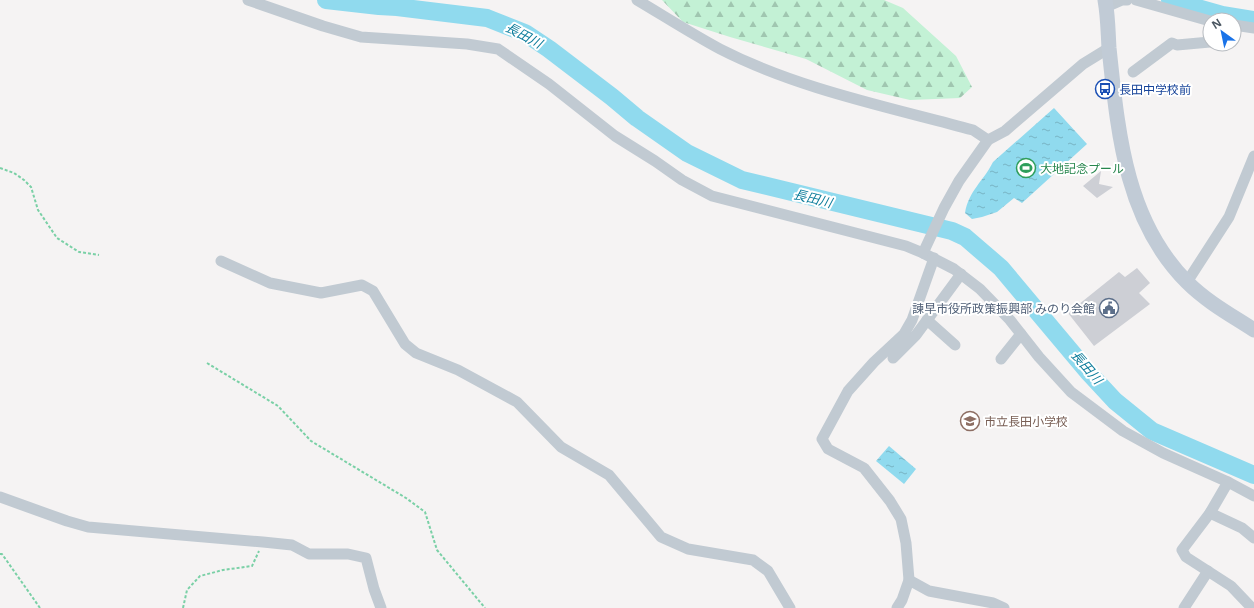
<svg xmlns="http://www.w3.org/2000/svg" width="1254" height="608" font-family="'Open Sans','Noto Sans JP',sans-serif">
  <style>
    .forest { fill: url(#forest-firs) }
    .water { fill: url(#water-ripples) }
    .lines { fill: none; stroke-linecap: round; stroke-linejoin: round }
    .river { stroke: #90daee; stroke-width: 18 }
    .building { fill: #cdcfd5 }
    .path { stroke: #7ad0a6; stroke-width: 2; stroke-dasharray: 3 2; stroke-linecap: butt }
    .minor { stroke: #c1cad2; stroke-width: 11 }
    .secondary { stroke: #c1cbd6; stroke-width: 15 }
    .labels { text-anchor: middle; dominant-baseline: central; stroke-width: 4; stroke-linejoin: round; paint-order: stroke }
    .transit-label { font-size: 12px; fill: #164399; stroke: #fff; text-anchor: start }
    .leisure-label { font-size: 12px; fill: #27864d; stroke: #fff; text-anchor: start }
    .service-label { font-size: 12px; fill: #4e5e75; stroke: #fff; text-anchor: end }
    .education-label { font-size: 12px; fill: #785e54; stroke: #fff; text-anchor: start }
    .water-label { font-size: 13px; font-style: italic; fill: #0c7c9b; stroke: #fff }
  </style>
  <defs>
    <pattern id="forest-firs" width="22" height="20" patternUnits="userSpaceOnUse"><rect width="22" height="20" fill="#c3f1d5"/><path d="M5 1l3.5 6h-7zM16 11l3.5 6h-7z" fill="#a0c6b0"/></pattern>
    <pattern id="water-ripples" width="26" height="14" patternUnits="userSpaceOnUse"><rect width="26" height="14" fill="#90daee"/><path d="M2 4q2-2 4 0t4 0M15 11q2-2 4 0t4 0" fill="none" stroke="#78b4c4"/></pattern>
  </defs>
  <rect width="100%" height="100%" fill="#f5f3f3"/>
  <path class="forest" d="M662 0H884L903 8 956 56 972 87 960 98 910 100 867 90 806 59 730 37 683 22Z"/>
  <g class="water">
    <path d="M1054 108 1087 144 1022 203 1014 198 997 212 982 217 972 219 965 213C969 190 983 182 993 162Z"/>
    <path d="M889 446 916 469 904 484 876 461Z"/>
  </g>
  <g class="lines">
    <g class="river">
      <path d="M326 0 379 6 397 7 487 18 492 20 525 33 549 49 612 97 637 118 687 153 742 180 952 231 965 237 1001 268 1089 373 1115 401 1152 431 1254 475"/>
      <path d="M1170 0 1222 15 1254 20"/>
    </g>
  </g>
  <g class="building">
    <path d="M1101 171 1099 184 1113 187 1097 198 1083 186Z"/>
    <path d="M1137 268 1150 283 1139 293 1150 304 1094 346 1068 313 1119 272 1125 277Z"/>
  </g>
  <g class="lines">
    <g class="path">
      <path d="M0 168 14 173 24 180 31 187 38 210 57 238 79 252 99 255"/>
      <path d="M207 363 278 406 311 441 406 498 425 512 437 550 485 608"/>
      <path d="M0 554H2L40 608"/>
      <path d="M183 608 187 590 200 576 223 570 252 566 259 551"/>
    </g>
    <g class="minor">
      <path d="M248 0 323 26 361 37 467 44 498 49 549 84 615 136 655 161 682 180 712 196 906 246 923 253 954 269 980 289 1010 320 1039 357 1071 392 1123 431 1163 453 1228 482 1254 496"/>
      <path d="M637 0C664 16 692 34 720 49 798 89 889 107 973 130L988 140"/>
      <path d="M1136 0 1210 21"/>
      <path d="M1106 7 1122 0H1127"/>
      <path d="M1234 25 1254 28"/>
      <path d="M1133 72 1172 43 1177 45 1210 42"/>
      <path d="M923 253 944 208 959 181 988 140 1005 131 1083 64 1109 48"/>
      <path d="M221 261 270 283 321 293 362 285 373 291 405 344 416 353 458 370 517 402 561 447 609 475 661 537 688 549 753 560 768 571 790 608"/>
      <path d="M1187 282 1229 217 1254 156"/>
      <path d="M927 320 955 345"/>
      <path d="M893 358 916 335 961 274"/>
      <path d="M1001 359 1021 334"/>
      <path d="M1228 482 1210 513 1182 550 1186 557 1231 586 1252 608"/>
      <path d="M0 497 67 521 88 527 263 542 292 545 309 554H348L366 558 374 589 381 608"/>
      <path d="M1210 513 1242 528 1254 538"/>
      <path d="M909 580 929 591 993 603 1004 608"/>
      <path d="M897 608 902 600 909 580 906 543 901 519 890 501 864 468 828 449 822 439 848 391 874 362 904 334 912 320 934 258"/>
      <path d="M1184 608 1208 571"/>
    </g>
    <path class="secondary" d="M1105 0C1108 16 1108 32 1109 48 1118 132 1125 220 1187 282 1207 302 1231 315 1254 330"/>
  </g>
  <defs>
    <symbol id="bus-ring" viewBox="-11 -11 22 22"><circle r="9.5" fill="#fff" stroke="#1a4fb4" stroke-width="1.5"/><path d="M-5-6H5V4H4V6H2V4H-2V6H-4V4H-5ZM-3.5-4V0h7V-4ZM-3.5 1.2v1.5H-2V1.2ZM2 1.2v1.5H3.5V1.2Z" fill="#1a4fb4"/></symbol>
    <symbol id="stadium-ring" viewBox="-11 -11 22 22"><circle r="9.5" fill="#fff" stroke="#2e9e5b" stroke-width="1.5"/><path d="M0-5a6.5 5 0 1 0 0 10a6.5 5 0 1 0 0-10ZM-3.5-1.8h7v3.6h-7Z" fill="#2e9e5b"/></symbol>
    <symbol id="civic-ring" viewBox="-11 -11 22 22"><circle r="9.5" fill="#fff" stroke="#5c6f8a" stroke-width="1.5"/><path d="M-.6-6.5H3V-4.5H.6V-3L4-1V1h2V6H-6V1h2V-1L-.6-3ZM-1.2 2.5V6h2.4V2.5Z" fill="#5c6f8a"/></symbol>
    <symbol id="school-ring" viewBox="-11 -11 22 22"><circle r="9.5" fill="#fff" stroke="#8d6e63" stroke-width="1.5"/><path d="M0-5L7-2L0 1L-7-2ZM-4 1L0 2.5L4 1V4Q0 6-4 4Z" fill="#8d6e63"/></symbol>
  </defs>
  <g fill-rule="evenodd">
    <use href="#bus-ring" x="1094" y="78" width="22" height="22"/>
    <use href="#stadium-ring" x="1015" y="157" width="22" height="22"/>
    <use href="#civic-ring" x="1098" y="297" width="22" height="22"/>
    <use href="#school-ring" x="959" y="410" width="22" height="22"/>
  </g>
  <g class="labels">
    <g class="transit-label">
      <text x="1119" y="89">長田中学校前</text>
    </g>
    <g class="leisure-label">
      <text x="1040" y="168">大地記念プール</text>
    </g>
    <g class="service-label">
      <text x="1095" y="308">諫早市役所政策振興部 みのり会館</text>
    </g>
    <g class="education-label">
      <text x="984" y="421">市立長田小学校</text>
    </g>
    <g class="water-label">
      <text transform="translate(524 35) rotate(28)">長田川</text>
      <text transform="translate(813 198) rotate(14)">長田川</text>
      <text transform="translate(1087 367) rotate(49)">長田川</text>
    </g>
  </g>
  <g transform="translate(1222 32) rotate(327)"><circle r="19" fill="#ffffff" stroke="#b7bbc0"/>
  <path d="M0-3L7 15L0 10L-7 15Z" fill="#1a73e8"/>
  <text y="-6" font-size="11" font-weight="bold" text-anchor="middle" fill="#4a5661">N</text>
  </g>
</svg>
